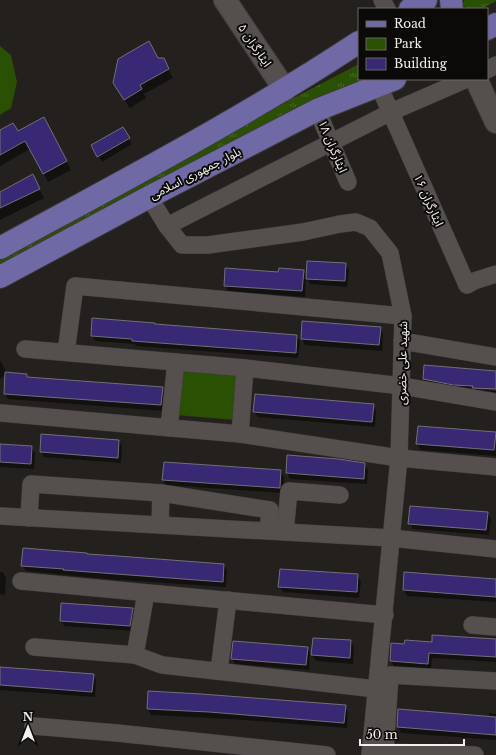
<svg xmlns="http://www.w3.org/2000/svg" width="496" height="755" font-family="'Libre Baskerville','Noto Sans Arabic',serif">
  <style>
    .grass { fill: url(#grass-tufts) }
    .green { fill: #2a5003 }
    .shadow { fill: #0007 }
    .building { fill: #392874; stroke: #707075 }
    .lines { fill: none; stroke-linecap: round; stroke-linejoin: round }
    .street-casing { stroke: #3f3c3b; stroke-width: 18 }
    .secondary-casing { stroke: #3f3c3b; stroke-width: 24 }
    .primary-casing { stroke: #3f3c3b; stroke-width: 24 }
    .street { stroke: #55504e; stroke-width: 17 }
    .secondary { stroke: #55504e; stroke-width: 22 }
    .primary { stroke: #6f69a5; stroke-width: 22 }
    .labels { text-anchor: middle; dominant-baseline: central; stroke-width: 4; stroke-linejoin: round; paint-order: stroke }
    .street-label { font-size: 12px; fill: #f2efee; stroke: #0c0a09 }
  </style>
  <defs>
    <pattern id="grass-tufts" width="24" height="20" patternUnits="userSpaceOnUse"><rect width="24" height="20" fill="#2a5003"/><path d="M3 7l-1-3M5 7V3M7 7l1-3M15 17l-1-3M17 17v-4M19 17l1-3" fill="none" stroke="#496a28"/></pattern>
  </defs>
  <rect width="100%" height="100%" fill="#24201e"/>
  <g class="grass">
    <path d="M464 0H496V1L481 9H466L463 4Z"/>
    <path d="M359 64V79H369L265 124 0 267V259L261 115Z"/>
  </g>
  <g class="green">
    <path d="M0 46 11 55 17 82 11 108 0 115Z"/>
    <path d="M180 369 239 374 235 420 176 415Z"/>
  </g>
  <g class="shadow">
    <path d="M158 59H163L173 78 144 94 146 98 130 108 119 92Z"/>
    <path d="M49 127 71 170 48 182 30 149 0 166V131L17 132Z"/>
    <path d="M123 128 132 144 102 162 92 145Z"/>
    <path d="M32 176 44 198 0 220V192Z"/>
    <path d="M345 264 349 270 347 287 310 284 306 277 305 297 228 291 225 285 279 273 303 271 307 278Z"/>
    <path d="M303 323 380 328 383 334 382 351 305 345 302 339Z"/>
    <path d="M155 325 296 336 300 341 298 358 136 346 135 344 95 341 92 336Z"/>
    <path d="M0 360 7 373 27 375 29 379 163 388 166 394 164 411 8 399 5 394 6 375 0 379Z"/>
    <path d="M496 373V389L473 387V389L496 391V395L428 385 424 379Z"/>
    <path d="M373 405 376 411 375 427 258 417 254 412Z"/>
    <path d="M419 428 495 433 496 456 421 450 417 444Z"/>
    <path d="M119 441 122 446 121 463 44 457 41 452Z"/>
    <path d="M0 445 31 447 35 453 34 469 0 467Z"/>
    <path d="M364 464 368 470 367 484 290 479 287 473Z"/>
    <path d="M281 471 284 477 283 493 166 485 163 480Z"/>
    <path d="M487 513 491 519 489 535 413 529 409 523Z"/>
    <path d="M87 555 224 565 227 570 226 587 107 579 26 571 22 565Z"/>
    <path d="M0 572H3L6 578 5 595 0 594Z"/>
    <path d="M405 573 496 580V602L407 596 404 590Z"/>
    <path d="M357 575 361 581 359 598 283 592 279 586Z"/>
    <path d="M133 609 136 615 133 631 64 626 61 620Z"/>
    <path d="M314 639 351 641 354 647 353 664 316 661 312 655Z"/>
    <path d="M496 640V662L432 658 431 669 394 666 391 661 433 643Z"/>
    <path d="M307 648 310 653 309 670 235 664 232 659Z"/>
    <path d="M0 668 93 675 96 680 95 697 0 690Z"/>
    <path d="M149 692 345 706 348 712 347 728 230 719 151 715 148 709Z"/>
    <path d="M489 713 496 714V740L401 733 398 727 489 717Z"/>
  </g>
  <g class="building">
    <path d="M149 41 158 58H164L169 69 140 85 142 89 124 100 113 83 118 59Z"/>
    <path d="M44 117 67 161 43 174 25 141 0 155V130L13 123 18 131Z"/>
    <path d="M123 127 130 138 97 157 91 145Z"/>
    <path d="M33 174 40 189 0 208V192Z"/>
    <path d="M307 261 346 263 345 281 306 279Z"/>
    <path d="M225 268 278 272 279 268 304 270 302 291 224 286Z"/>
    <path d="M92 318 155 323V324L297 335 296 353 132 341V339L91 336Z"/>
    <path d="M302 321 381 327 379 345 301 339Z"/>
    <path d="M424 365 496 371V389L472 388 473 386 453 385 423 379Z"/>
    <path d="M5 372 27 374V377L163 387 161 405 4 394Z"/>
    <path d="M255 394 374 404 372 422 253 412Z"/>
    <path d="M418 426 496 432 494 450 416 444Z"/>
    <path d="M41 434 119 440 118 458 40 452Z"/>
    <path d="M0 444 32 446 31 464 0 462Z"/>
    <path d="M287 455 338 459 365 463 364 479 286 473Z"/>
    <path d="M164 462 281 470 280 487V488L162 480Z"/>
    <path d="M410 506 488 512 486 530 408 524Z"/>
    <path d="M23 548 87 553V554L118 556 224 564 223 582 63 570 64 569 21 566Z"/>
    <path d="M280 569 358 574 357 592 278 587Z"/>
    <path d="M404 572 496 579V597L403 590Z"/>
    <path d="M61 603 133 608 130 626 60 621Z"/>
    <path d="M432 635 496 639V657L429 653 428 664 390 661 391 643 404 644 405 640 432 642Z"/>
    <path d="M313 638 351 640 350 658 311 655Z"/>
    <path d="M233 641 308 647 306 665 231 659Z"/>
    <path d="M0 667 94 674 92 692 0 685Z"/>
    <path d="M148 691 201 694 346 705 344 723 209 712 147 709Z"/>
    <path d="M398 709 496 717V735L397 727Z"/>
  </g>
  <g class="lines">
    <defs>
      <g id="street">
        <path d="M382 0 387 9"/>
        <path d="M487 70 496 65"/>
        <path d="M379 86 467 285 474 281 496 274"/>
        <path d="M317 110 348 182"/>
        <path d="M149 197 167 226 182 245H208L303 232 340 224 356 222 370 228 390 253 403 316 399 458 370 755"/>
        <path d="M167 226 391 112 467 79"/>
        <path d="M402 341 496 357"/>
        <path d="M25 349 245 368 402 386 496 402"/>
        <path d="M66 352 75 286 403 316"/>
        <path d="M1 413 240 434 399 458 496 467"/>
        <path d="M169 428 176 362"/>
        <path d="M240 434 245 368"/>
        <path d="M0 516 391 538 496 549"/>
        <path d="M29 518 31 484 161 493 270 510 268 531"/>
        <path d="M160 525 161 493"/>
        <path d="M285 532 289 491 340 495"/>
        <path d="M21 581 385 615"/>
        <path d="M146 593 135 655 162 665 376 689"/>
        <path d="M472 625 496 627"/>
        <path d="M34 647 135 655"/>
        <path d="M219 671 228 600"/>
        <path d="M33 726 117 733 327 755"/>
        <path d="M475 755 385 752 390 675 496 681"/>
      </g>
      <g id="secondary">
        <path d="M225 0 285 90"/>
        <path d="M476 79 496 122"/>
      </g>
      <g id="primary">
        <path d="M451 0 452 9"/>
        <path d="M410 9 426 0"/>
        <path d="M487 29 496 24"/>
        <path d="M0 248C121 182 244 118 359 42"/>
        <path d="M0 277 149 197 317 110 395 79"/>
      </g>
    </defs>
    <use href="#street" class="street-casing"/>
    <use href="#secondary" class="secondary-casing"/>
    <use href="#primary" class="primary-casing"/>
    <use href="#street" class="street"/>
    <use href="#secondary" class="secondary"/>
    <use href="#primary" class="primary"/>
  </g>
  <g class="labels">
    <g class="street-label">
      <text transform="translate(255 45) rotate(56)">ایثارگران ۵</text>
      <text transform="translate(333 146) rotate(67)">ایثارگران ۱۸</text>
      <text transform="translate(195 173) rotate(-27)">بلوار جمهوری اسلامی</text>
      <text transform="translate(429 200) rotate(66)">ایثارگران ۱۶</text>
      <text transform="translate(402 363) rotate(-89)">شهید علی خضری</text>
    </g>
  </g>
  <rect x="358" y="8" width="130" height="72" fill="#0c0a09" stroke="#686665"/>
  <rect x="366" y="21" width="20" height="6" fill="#6f69a5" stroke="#686665"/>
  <text x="394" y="28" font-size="12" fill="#f2efee">Road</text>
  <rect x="366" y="38" width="20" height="12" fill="#2a5003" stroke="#686665"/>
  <text x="394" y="48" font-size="12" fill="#f2efee">Park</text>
  <rect x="366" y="58" width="20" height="12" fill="#392874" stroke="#686665"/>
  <text x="394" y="68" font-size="12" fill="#f2efee">Building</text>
  <g transform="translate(28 727)" stroke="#0c0a09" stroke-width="3" paint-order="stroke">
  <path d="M0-3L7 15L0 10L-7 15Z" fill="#f2efee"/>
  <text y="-6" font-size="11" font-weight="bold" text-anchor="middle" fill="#f2efee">N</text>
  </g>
  <path d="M360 739v6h104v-6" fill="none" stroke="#f2efee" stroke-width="2"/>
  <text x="366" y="739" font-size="12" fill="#f2efee" stroke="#0c0a09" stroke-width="3" paint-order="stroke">50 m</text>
</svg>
